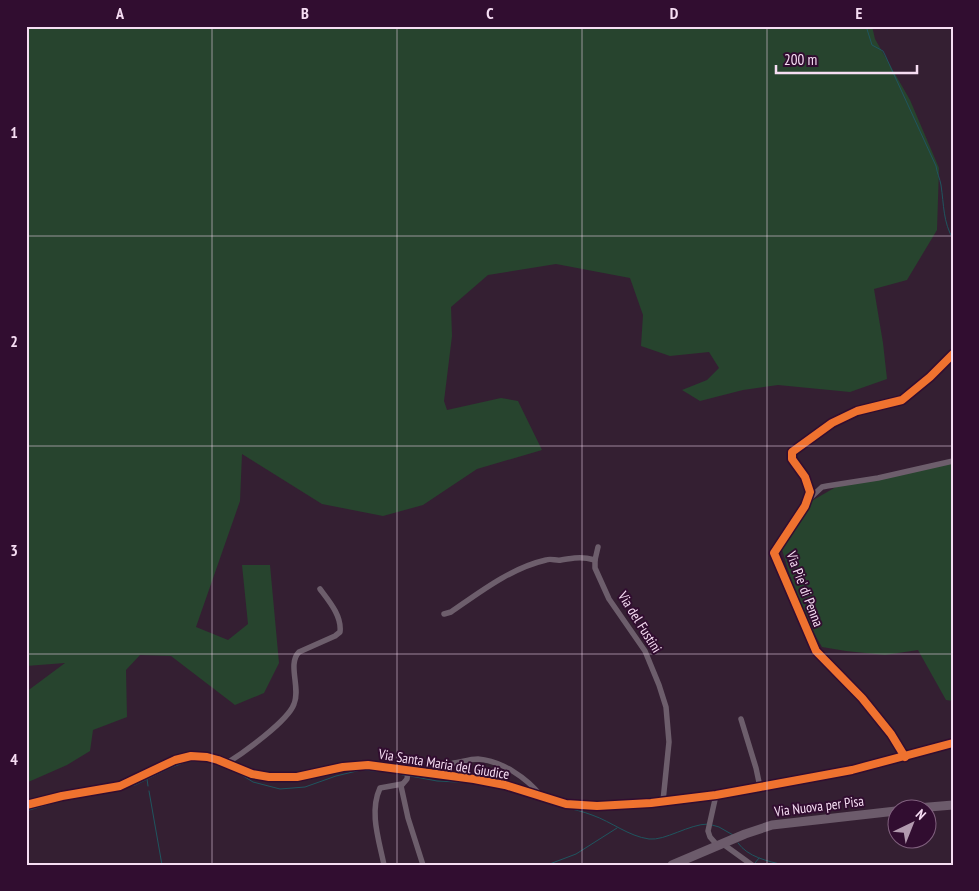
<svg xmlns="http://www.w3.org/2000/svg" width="979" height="891" font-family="'PT Sans Narrow',sans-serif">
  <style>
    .green { fill: #27442e }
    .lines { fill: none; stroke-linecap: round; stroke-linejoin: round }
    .stream { stroke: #1f555f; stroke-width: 1 }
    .street { stroke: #6d5e6c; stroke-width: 5.5 }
    .primary { stroke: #6c5b6b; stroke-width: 9 }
    .cycleway-casing { stroke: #310d30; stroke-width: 11 }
    .cycleway { stroke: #ef722f; stroke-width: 8 }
    .grid { fill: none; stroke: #f6ddf3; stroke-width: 1; stroke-opacity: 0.55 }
    .labels { text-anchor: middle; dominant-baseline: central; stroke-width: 4; stroke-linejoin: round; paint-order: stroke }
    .street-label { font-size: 14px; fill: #f6ddf3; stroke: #310d30 }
    .neatline { fill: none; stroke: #f6ddf3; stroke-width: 2 }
    .grid-label { font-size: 16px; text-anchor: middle; font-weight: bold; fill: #f6ddf3 }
  </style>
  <rect width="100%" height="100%" fill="#341f32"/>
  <g class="green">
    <path d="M26 26H872L875 39 910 100 939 168 937 230 907 280 874 289 883 343 887 379 850 392 778 385 743 390 700 401 682 390 707 380 719 368 709 352 670 356 641 346 643 315 630 278 556 264 488 275 451 307 452 336 444 401 447 410 501 398 518 401 542 450 477 469 423 505 383 516 322 504 242 454 240 501 196 627 228 640 248 624 242 565H270L279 663 264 693 235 705 171 656 140 655 126 670 127 717 93 730 90 751 67 765 26 783V692L65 663 26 666Z"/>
    <path d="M953 459V701L946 700 918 650 885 655 846 651 822 647 800 609 780 543 796 510 841 484Z"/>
  </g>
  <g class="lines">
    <g class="stream">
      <path d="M866 26 872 45 883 51 885 55 936 166C937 173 940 179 941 185 944 205 943 222 953 239"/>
      <path d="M229 767 253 782 280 789 305 787 336 776 361 770 392 772 406 776"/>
      <path d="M410 776 437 781 478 783"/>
      <path d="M147 779 148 786"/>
      <path d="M489 785 507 789"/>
      <path d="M149 791 162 865"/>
      <path d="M537 798C555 807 574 808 592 815 612 822 628 836 649 839 665 841 689 824 708 824"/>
      <path d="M26 811 69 798 90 796 135 785 170 768 188 761H211"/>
      <path d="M712 825 719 827 733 835"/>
      <path d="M738 843C748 857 767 861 784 865"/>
      <path d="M755 863 759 858"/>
      <path d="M547 865 576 854 617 828"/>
    </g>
    <g class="street">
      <path d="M808 500 822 487 827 486 878 478 953 461"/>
      <path d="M598 547 595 560V568L609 599 645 651 659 685 666 707 669 742 663 801"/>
      <path d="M444 614 451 612C480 592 511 568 546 560 551 558 556 561 561 560 575 558 580 556 595 560"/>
      <path d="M741 719 756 768 760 787"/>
      <path d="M905 757 891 734 862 698 816 651 774 553 805 506 810 492 805 477 792 459V452L832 423 857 411 902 400 930 377 953 354"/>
      <path d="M227 763C243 753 288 721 294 704 301 688 287 664 299 652L335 636 340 632C342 616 329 601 320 589"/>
      <path d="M408 771 407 779 401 786 408 818 423 865"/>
      <path d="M434 773C438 767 447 765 454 763 461 762 470 759 478 759 502 761 527 778 541 796"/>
      <path d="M716 795 708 831 710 837 718 846"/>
      <path d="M26 805 62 796 120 786 175 760 191 756 207 757 218 760 252 774 269 777H297L343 767 368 765 474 779 505 785 566 804 597 806 651 803 716 795 760 787 852 770 953 743"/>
      <path d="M723 844 752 865"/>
      <path d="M384 865C379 840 369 812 380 788L402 784"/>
    </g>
    <g class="primary">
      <path d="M917 808 953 805"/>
      <path d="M672 865 745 834 772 825 896 811"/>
    </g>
    <defs>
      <g id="cycleway">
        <path d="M905 757 891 734 862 698 816 651 774 553 805 506 810 492 805 477 792 459V452L832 423 857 411 902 400 930 377 953 354"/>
        <path d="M26 805 62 796 120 786 175 760 191 756 207 757 218 760 252 774 269 777H297L343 767 368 765 474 779 505 785 566 804 597 806 651 803 716 795 760 787 852 770 953 743"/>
      </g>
    </defs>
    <use href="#cycleway" class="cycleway-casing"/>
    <use href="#cycleway" class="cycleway"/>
  </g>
  <path class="grid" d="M212 26V865M397 26V865M582 26V865M767 26V865M26 236H953M26 446H953M26 654H953"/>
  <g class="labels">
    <g class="street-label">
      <text transform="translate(805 589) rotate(69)">Via Pie' di Penna</text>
      <text transform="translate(640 622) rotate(58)">Via del Fustini</text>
      <text transform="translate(444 764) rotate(9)">Via Santa Maria del Giudice</text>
      <text transform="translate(819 806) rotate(-7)">Via Nuova per Pisa</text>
    </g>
  </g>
  <rect width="979" height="891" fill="none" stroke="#310d30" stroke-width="55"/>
  <g transform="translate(912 824) rotate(43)"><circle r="24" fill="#310d30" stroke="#80607e"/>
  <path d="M0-4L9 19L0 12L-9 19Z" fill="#b29aaf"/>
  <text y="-8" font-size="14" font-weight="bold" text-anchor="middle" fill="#f6ddf3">N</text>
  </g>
  <path d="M776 65v8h141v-8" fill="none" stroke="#f6ddf3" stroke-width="2.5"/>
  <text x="784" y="65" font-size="15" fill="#f6ddf3" stroke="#310d30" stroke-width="4" paint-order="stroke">200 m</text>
  <rect x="28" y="28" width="924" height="836" class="neatline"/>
  <g class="grid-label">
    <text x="120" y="19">A</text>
    <text x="305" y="19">B</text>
    <text x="490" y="19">C</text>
    <text x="674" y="19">D</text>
    <text x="859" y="19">E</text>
    <text x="14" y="138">1</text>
    <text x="14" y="347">2</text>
    <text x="14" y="556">3</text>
    <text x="14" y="765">4</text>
  </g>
</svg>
